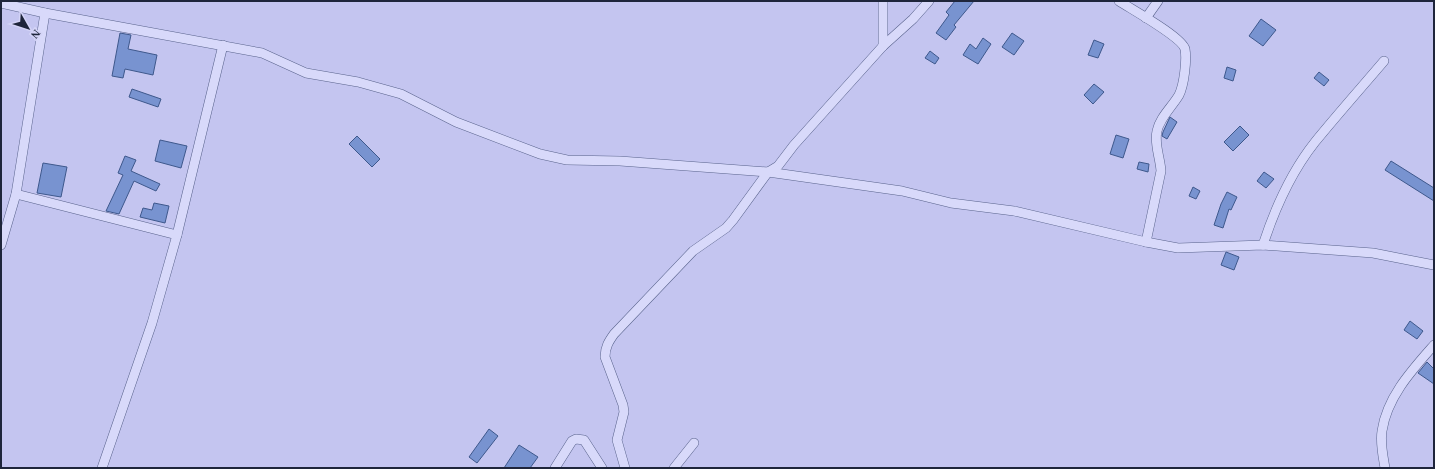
<svg xmlns="http://www.w3.org/2000/svg" width="1435" height="469" font-family="Georgia,serif">
  <style>
    .building { fill: #7893d0; stroke: #3e588c }
    .lines { fill: none; stroke-linecap: round; stroke-linejoin: round }
    .minor-casing { stroke: #59638c; stroke-width: 10 }
    .minor { stroke: #d8d9fa; stroke-width: 9 }
  </style>
  <rect width="100%" height="100%" fill="#c4c5f0"/>
  <g class="building">
    <path d="M955 1H974L954 25 956 27 946 40 936 33 949 15 946 12Z"/>
    <path d="M1261 19 1276 30 1263 46 1249 36Z"/>
    <path d="M120 33 131 35 128 49 157 55 153 75 125 69 123 78 112 76Z"/>
    <path d="M1012 33 1024 41 1014 55 1002 47Z"/>
    <path d="M983 38 991 44 978 64 963 55 970 44 976 49Z"/>
    <path d="M1094 40 1104 44 1098 58 1088 55Z"/>
    <path d="M930 51 939 58 935 64 925 58Z"/>
    <path d="M1227 67 1236 70 1233 81 1224 78Z"/>
    <path d="M1319 72 1329 80 1324 86 1314 78Z"/>
    <path d="M1094 84 1104 92 1093 104 1084 95Z"/>
    <path d="M132 89 161 99 158 107 129 97Z"/>
    <path d="M1170 117 1177 122 1167 139 1162 136 1163 132Z"/>
    <path d="M1240 126 1249 135 1233 151 1224 142Z"/>
    <path d="M1116 135 1129 139 1123 158 1110 154Z"/>
    <path d="M357 136 380 159 372 167 349 144Z"/>
    <path d="M160 140 187 146 181 168 155 161Z"/>
    <path d="M125 156 136 160 131 171 160 184 156 191 134 181 119 214 106 211 123 175 118 173Z"/>
    <path d="M1391 161 1434 188V201L1385 170Z"/>
    <path d="M1139 162 1149 164 1148 172 1137 169Z"/>
    <path d="M43 163 67 167 61 197 37 193Z"/>
    <path d="M1264 172 1274 179 1266 188 1257 181Z"/>
    <path d="M1193 187 1200 191 1196 199 1189 196Z"/>
    <path d="M1227 192 1237 197 1231 210 1229 209 1223 228 1214 225 1221 204Z"/>
    <path d="M154 203 169 206 165 223 140 217 143 208 152 210Z"/>
    <path d="M1226 252 1239 257 1234 270 1221 265Z"/>
    <path d="M1410 321 1423 331 1417 339 1404 330Z"/>
    <path d="M1427 362 1434 369V384L1418 373Z"/>
    <path d="M489 429 498 436 477 463 469 457Z"/>
    <path d="M519 445 538 457 530 468H504Z"/>
  </g>
  <g class="lines">
    <defs>
      <g id="minor">
        <path d="M1119 1C1131 9 1182 37 1185 49 1187 60 1184 85 1179 95 1172 107 1160 117 1157 131 1154 144 1160 157 1161 171L1146 242"/>
        <path d="M1 3 45 13 262 53 306 73 358 82 401 94 456 122 540 154 567 160 620 161 768 172 902 191 951 203 1014 211 1146 242 1178 248 1263 245 1373 253 1434 265"/>
        <path d="M1146 18 1158 1"/>
        <path d="M883 46V1"/>
        <path d="M16 194 177 235"/>
        <path d="M1 245 16 194 45 13"/>
        <path d="M1263 245C1274 211 1292 171 1315 142 1337 115 1361 88 1384 61"/>
        <path d="M102 468 152 323 177 235 223 45"/>
        <path d="M555 468 572 441 576 439 584 440 602 468"/>
        <path d="M625 468 617 440 624 412 623 405 605 357C605 347 609 341 614 334L693 251 726 228 733 220 768 172 778 166 794 145 883 46 913 19 929 1"/>
        <path d="M674 468 694 443"/>
        <path d="M1385 468C1383 456 1380 443 1382 431 1387 397 1412 370 1434 345"/>
      </g>
    </defs>
    <use href="#minor" class="minor-casing"/>
    <use href="#minor" class="minor"/>
  </g>
  <rect width="1435" height="469" fill="none" stroke="#1e253b" stroke-width="4"/>
  <g transform="translate(28 28) rotate(129)" stroke="#d4d4f7" stroke-width="3" paint-order="stroke">
  <path d="M0-3L7 15L0 10L-7 15Z" fill="#1e253b"/>
  <text y="-6" font-size="11" font-weight="bold" text-anchor="middle" fill="#1e253b">N</text>
  </g>
</svg>
